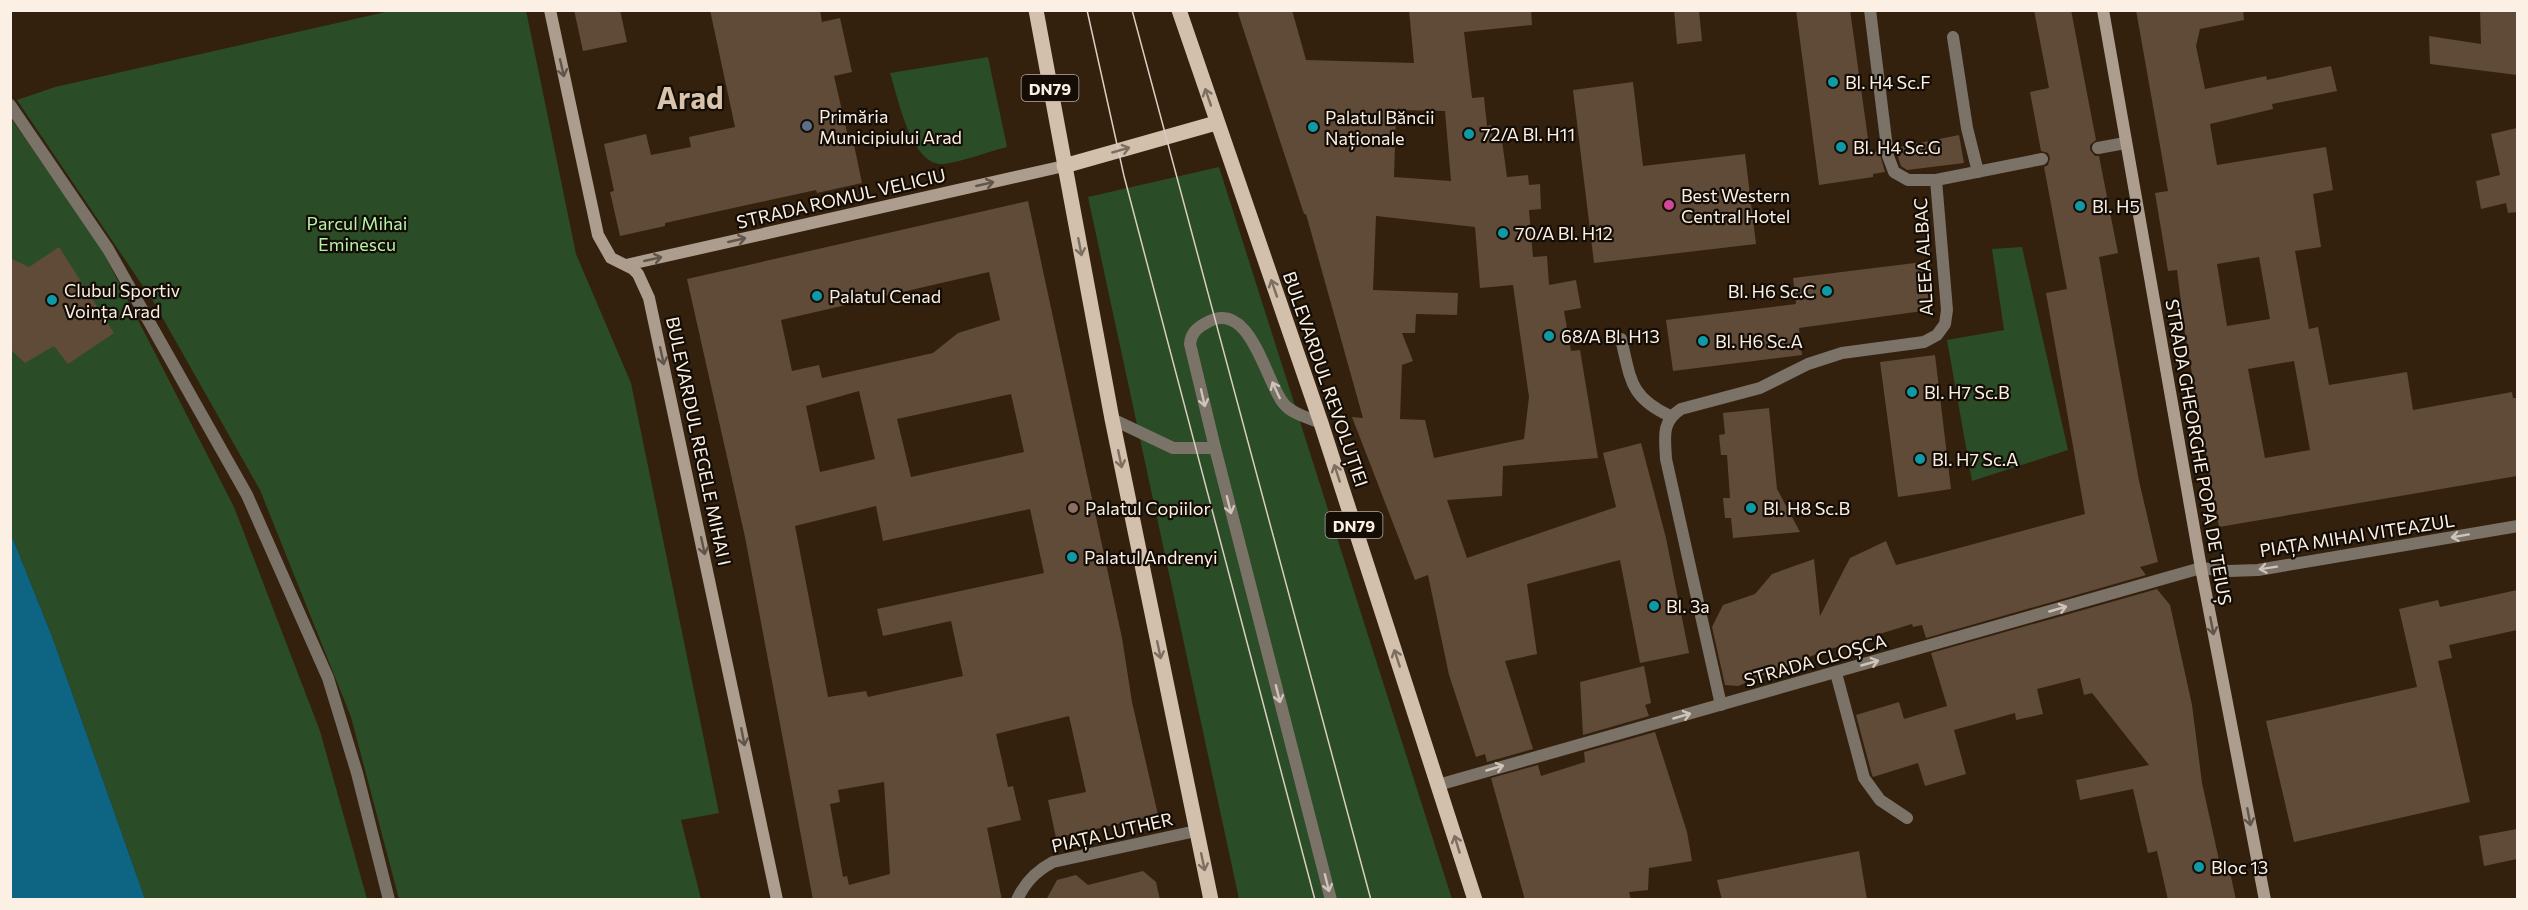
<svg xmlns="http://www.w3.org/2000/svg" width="2528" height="910" font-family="Commissioner,sans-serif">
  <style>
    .green { fill: #2a4c26 }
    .water { fill: #0d6483 }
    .building { fill: #5f4b37; fill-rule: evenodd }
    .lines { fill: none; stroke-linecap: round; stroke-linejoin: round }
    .lane { stroke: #7b7268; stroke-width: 12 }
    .street { stroke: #7b7268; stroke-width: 12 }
    .secondary { stroke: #ac9d8e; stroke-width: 12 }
    .primary { stroke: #d2bfac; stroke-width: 15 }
    .tram { stroke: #dacdc1; stroke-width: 1.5 }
    .oneway { stroke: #60554a }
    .oneway2 { stroke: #7c6f61 }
    .oneway3 { stroke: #cfc4b9 }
    .culture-dot { fill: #0f9aa8; stroke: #140d05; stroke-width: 2 }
    .service-dot { fill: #5c6f8a; stroke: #140d05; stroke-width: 2 }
    .hotel-dot { fill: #d1479c; stroke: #140d05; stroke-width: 2 }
    .education-dot { fill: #8d6e63; stroke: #140d05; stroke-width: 2 }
    .labels { text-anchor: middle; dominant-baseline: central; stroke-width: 4.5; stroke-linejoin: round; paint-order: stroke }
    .shield { fill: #140d05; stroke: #b6aca2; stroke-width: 1.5 }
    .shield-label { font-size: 16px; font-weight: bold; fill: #fcf0e5 }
    .poi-label { font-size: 18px; fill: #fcf0e5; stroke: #140d05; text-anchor: start }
    .street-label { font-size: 18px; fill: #fcf0e5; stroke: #140d05 }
    .park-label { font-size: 18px; fill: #b3f4aa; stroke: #140d05 }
    .town-label { font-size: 30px; font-weight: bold; fill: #dac3ac; stroke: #140d05 }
  </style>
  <rect width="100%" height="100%" fill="#33210e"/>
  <g class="green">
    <path d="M390 11 525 10 527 15 576 254 631 383 719 813 681 820 701 899H399L351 717 260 490 153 301 17 100 55 87Z"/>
    <path d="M988 57 1007 147C987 152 965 161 944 164 911 167 898 97 890 73Z"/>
    <path d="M10 117 99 244 234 507 320 731 367 899H145L53 639 11 534Z"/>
    <path d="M1219 167 1452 899H1239L1088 197Z"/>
    <path d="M2022 247 2068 450 1972 481 1947 340 2004 330 1992 249Z"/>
  </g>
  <path class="water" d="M11 534 53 639 145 899H11Z"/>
  <g class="building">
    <path d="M574 10H620L627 42 583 51Z"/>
    <path d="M710 10H820L822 22 840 18 852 72 834 76 849 141 853 140 862 183 817 193 816 190 665 223V226L620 236 610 192 614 191 604 144 646 134 651 155 691 147 689 137 735 127Z"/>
    <path d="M1237 10H1292L1306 60 1414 63 1409 10H1531L1532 25 1464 32 1472 98 1484 97 1487 126 1491 125 1493 143 1502 141 1507 177 1528 175 1529 185 1540 184 1541 209 1529 210 1533 257 1547 256 1549 285 1576 280 1581 308 1564 311 1571 351 1580 350 1598 458 1503 466 1502 496 1447 500 1467 558 1616 507 1603 453 1641 443 1666 538 1689 653 1640 663 1620 560 1527 584 1537 654 1505 661 1533 749 1487 762 1485 754 1476 757 1449 675 1428 575 1415 580 1352 417 1363 418 1306 214H1304ZM1396 110 1445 111 1451 181 1394 177ZM1376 216 1475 227 1480 288 1513 285 1529 397 1524 439 1434 458 1425 420 1400 419 1402 365 1413 361 1402 333H1415L1416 314 1457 315 1458 293 1373 290Z"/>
    <path d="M1674 10H1699L1702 41 1677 44Z"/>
    <path d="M1796 10H1850L1870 153 1879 151 1885 172 1873 174V177L1819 185Z"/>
    <path d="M2034 10H2071L2096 140 2090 145V150L2095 156H2099L2118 253 2099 257 2139 481 2158 562 2140 567 2146 575 1926 638 1922 625 1913 627 1912 624 1824 651 1738 686 1725 685 1712 627 1723 605 1755 594 1772 574 1814 559 1820 616 1850 558 1886 541 1896 565 2085 514 2046 293 2067 289 2044 167 2048 165 2050 158 2048 153 2041 151 2030 92 2049 88Z"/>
    <path d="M2136 10H2243L2244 20 2200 29 2196 46 2205 89 2266 76 2267 80 2331 66 2337 91 2272 104 2273 109 2210 124 2217 165 2326 147 2333 190 2313 194 2321 247 2295 251 2309 329 2318 327 2329 385 2407 372 2413 410 2512 392 2513 398H2517V476L2219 527 2185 334 2177 270 2168 271 2155 193 2168 191ZM2259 257 2270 319 2227 326 2217 264ZM2294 361 2310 450 2265 458 2248 369Z"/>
    <path d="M2480 10H2516L2517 75 2430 64 2429 36 2481 44Z"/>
    <path d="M1633 82 1643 166 1745 154 1756 244 1594 263 1573 90Z"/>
    <path d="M2517 128V212L2508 213 2506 203 2481 209 2476 181 2500 175 2491 134Z"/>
    <path d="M1959 135 1964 163 1907 170 1901 166 1895 148Z"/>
    <path d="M1028 201 1122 638 1132 702 1158 815 1056 838 1048 800 1086 792 1069 716 996 734 1008 787 1013 786 1021 820 987 828 1002 900H813L745 537 687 279ZM989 272 1000 320 958 333 933 353 822 378 819 365 792 371 781 320ZM859 391 875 459 820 472 806 406ZM1011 394 1024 452 911 477 897 419ZM876 506 883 541 1030 509 1044 573 877 609 883 636 951 621 963 676 868 697 866 691 828 697 795 526ZM884 782 890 874 849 885 847 876 843 877 830 804 840 802 838 790Z"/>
    <path d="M59 247 114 333 68 364 54 346 25 363 10 349V258L29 267Z"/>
    <path d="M1923 262 1930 310 1799 328 1802 355 1673 371 1666 320 1796 304 1793 278Z"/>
    <path d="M1935 355 1951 489 1898 497 1880 362Z"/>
    <path d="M1769 408 1777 489 1800 532 1733 538 1731 518H1725L1723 498H1730L1727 455H1721L1719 435 1725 434 1723 413Z"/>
    <path d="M2157 589 2170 605 2192 705 2202 783 2219 860 2227 858 2236 900H2168L2157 851 2148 853 2133 789 2080 800 2076 780 2149 765 2092 693 2084 695 2080 678 2037 689 2043 714 2016 720 2015 713 1954 730 1966 774 1925 786 1918 763 1873 777 1872 775 1856 715 1899 702 1904 719 1947 706 1931 653Z"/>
    <path d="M2517 590V630L2449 645 2452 658 2438 661 2470 802 2294 842 2266 721 2417 687 2399 609 2438 600 2440 607Z"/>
    <path d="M1644 666 1651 703 1645 705 1649 716 1583 735 1580 682Z"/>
    <path d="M1655 732 1687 832 1692 861 1649 868 1648 890 1629 892 1631 900H1525L1491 778 1538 765 1541 776 1585 762 1584 752Z"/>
    <path d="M2517 829V859L2484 866 2479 836Z"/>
    <path d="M1859 851 1867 900H1722L1717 880Z"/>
    <path d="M1143 871 1156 882 1160 900H1046L1057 880 1076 875 1088 885Z"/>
  </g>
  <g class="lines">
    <g class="lane">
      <path d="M1870 10 1888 156 1894 172 1908 180H1936L2042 159"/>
      <path d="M1953 37 1967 128 1978 172"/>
      <path d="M2098 148 2125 143"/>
      <path d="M1621 339C1631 379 1629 397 1670 416"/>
      <path d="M1112 419 1173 448H1215"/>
      <path d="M1321 423C1309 418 1292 414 1284 404 1265 382 1251 297 1206 323 1197 328 1191 333 1190 344L1215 448 1331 900"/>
      <path d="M1836 673 1864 778 1880 800 1907 818"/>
      <path d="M1721 705 1666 459C1665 437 1661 422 1681 409L1760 388 1808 364 1842 353 1924 342 1937 335 1945 324 1947 310 1936 180"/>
    </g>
    <g class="street">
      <path d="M10 105 108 249 247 495 328 678 357 773 389 900"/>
      <path d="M1438 785 2201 568 2229 571 2258 570 2518 526"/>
      <path d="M1017 900C1025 882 1036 871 1053 862L1196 831"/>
    </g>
    <g class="secondary">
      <path d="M550 10 598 235 611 258 633 269 638 274 649 298 777 900"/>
      <path d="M2103 10 2201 568 2265 900"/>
      <path d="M626 265 1064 166"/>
    </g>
    <g class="primary">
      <path d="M1036 10 1112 419 1211 900"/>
      <path d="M1179 10 1321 423 1475 900"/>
      <path d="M1064 166 1216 123"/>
    </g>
    <g class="tram">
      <path d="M1087 10 1124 176 1315 900"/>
      <path d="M1132 10 1371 900"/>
    </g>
  </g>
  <defs><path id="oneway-shaft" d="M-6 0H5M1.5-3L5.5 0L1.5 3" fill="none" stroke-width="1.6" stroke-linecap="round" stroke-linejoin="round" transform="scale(1.5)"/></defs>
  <g class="oneway">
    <use href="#oneway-shaft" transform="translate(562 68) rotate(77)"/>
    <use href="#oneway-shaft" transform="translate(985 184) rotate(-13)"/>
    <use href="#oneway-shaft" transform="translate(737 240) rotate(-13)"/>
    <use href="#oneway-shaft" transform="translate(653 259) rotate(-13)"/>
    <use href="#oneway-shaft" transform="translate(662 356) rotate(78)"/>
    <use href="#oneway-shaft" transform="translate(703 546) rotate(78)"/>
    <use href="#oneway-shaft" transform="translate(2212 626) rotate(79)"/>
    <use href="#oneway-shaft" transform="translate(743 737) rotate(79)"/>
    <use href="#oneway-shaft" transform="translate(2249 817) rotate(79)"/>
  </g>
  <g class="oneway2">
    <use href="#oneway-shaft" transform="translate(1208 97) rotate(-109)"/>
    <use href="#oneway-shaft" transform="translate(1121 150) rotate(-16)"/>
    <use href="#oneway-shaft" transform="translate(1080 247) rotate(79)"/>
    <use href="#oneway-shaft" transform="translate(1274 288) rotate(-109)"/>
    <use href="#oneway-shaft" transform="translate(1120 459) rotate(78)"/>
    <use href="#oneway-shaft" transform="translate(1337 473) rotate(-108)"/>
    <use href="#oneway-shaft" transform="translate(1159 650) rotate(78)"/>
    <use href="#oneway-shaft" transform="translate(1397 658) rotate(-108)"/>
    <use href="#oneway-shaft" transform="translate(1457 844) rotate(-107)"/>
    <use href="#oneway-shaft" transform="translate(1203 862) rotate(78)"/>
  </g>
  <g class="oneway3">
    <use href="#oneway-shaft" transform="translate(1276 390) rotate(-115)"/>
    <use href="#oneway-shaft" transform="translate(1203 398) rotate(77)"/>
    <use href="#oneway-shaft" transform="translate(1229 505) rotate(76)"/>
    <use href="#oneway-shaft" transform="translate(2460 536) rotate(170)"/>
    <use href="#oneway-shaft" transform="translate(2268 568) rotate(171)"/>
    <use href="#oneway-shaft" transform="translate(2058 609) rotate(-16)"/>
    <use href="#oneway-shaft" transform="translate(1870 663) rotate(-16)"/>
    <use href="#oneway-shaft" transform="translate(1278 694) rotate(76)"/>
    <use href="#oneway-shaft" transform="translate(1682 716) rotate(-16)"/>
    <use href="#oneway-shaft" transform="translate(1495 768) rotate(-16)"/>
    <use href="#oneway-shaft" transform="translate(1327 883) rotate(76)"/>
  </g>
  <g class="culture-dot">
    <circle cx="1833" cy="82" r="6"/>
    <circle cx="1313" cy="127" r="6"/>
    <circle cx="1469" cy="134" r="6"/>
    <circle cx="1841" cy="147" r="6"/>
    <circle cx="2080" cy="206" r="6"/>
    <circle cx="1503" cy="233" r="6"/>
    <circle cx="1827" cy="291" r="6"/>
    <circle cx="817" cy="296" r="6"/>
    <circle cx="52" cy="300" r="6"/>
    <circle cx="1549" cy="336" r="6"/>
    <circle cx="1703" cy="341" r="6"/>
    <circle cx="1912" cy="392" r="6"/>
    <circle cx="1920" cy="459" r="6"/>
    <circle cx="1751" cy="508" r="6"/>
    <circle cx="1072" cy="557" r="6"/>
    <circle cx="1654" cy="606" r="6"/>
    <circle cx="2199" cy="867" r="6"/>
  </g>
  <circle class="service-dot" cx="807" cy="126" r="6"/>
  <circle class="hotel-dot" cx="1669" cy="205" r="6"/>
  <circle class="education-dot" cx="1073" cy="508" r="6"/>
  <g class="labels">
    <g class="shield">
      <rect x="1021.5" y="75" width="57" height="26" rx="4.5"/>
      <rect x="1325.5" y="512" width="57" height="26" rx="4.5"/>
    </g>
    <g class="shield-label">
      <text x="1050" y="88">DN79</text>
      <text x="1354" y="525">DN79</text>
    </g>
    <g class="poi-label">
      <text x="1845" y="82">Bl. H4 Sc.F</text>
      <text x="819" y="116">Primăria<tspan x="819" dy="21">Municipiului Arad</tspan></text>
      <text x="1325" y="117">Palatul Băncii<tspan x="1325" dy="21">Naționale</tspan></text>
      <text x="1481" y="134">72/A Bl. H11</text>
      <text x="1853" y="147">Bl. H4 Sc.G</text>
      <text x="1681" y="195">Best Western<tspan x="1681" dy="21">Central Hotel</tspan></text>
      <text x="2092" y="206">Bl. H5</text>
      <text x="1515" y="233">70/A Bl. H12</text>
      <text x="64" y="290">Clubul Sportiv<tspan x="64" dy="21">Voința Arad</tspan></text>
      <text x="1815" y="291" text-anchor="end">Bl. H6 Sc.C</text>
      <text x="829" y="296">Palatul Cenad</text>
      <text x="1561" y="336">68/A Bl. H13</text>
      <text x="1715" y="341">Bl. H6 Sc.A</text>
      <text x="1924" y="392">Bl. H7 Sc.B</text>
      <text x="1932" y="459">Bl. H7 Sc.A</text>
      <text x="1085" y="508">Palatul Copiilor</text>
      <text x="1763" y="508">Bl. H8 Sc.B</text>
      <text x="1084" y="557">Palatul Andrenyi</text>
      <text x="1666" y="606">Bl. 3a</text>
      <text x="2211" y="867">Bloc 13</text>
    </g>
    <g class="street-label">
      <text transform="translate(841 198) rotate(-13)">STRADA ROMUL VELICIU</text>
      <text transform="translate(1923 257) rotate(-93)">ALEEA ALBAC</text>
      <text transform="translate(1326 379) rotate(71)">BULEVARDUL REVOLUȚIEI</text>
      <text transform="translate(699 441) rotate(78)">BULEVARDUL REGELE MIHAI I</text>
      <text transform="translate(2199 452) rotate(80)">STRADA GHEORGHE POPA DE TEIUȘ</text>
      <text transform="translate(2357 535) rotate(-9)">PIAȚA MIHAI VITEAZUL</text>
      <text transform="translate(1815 660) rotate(-16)">STRADA CLOȘCA</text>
      <text transform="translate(1112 832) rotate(-13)">PIAȚA LUTHER</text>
    </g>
    <g class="park-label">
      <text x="357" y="223">Parcul Mihai<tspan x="357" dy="21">Eminescu</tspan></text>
    </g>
    <g class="town-label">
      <text x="690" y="96">Arad</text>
    </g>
  </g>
  <rect width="2528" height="910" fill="none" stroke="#fcf0e5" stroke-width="24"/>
</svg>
